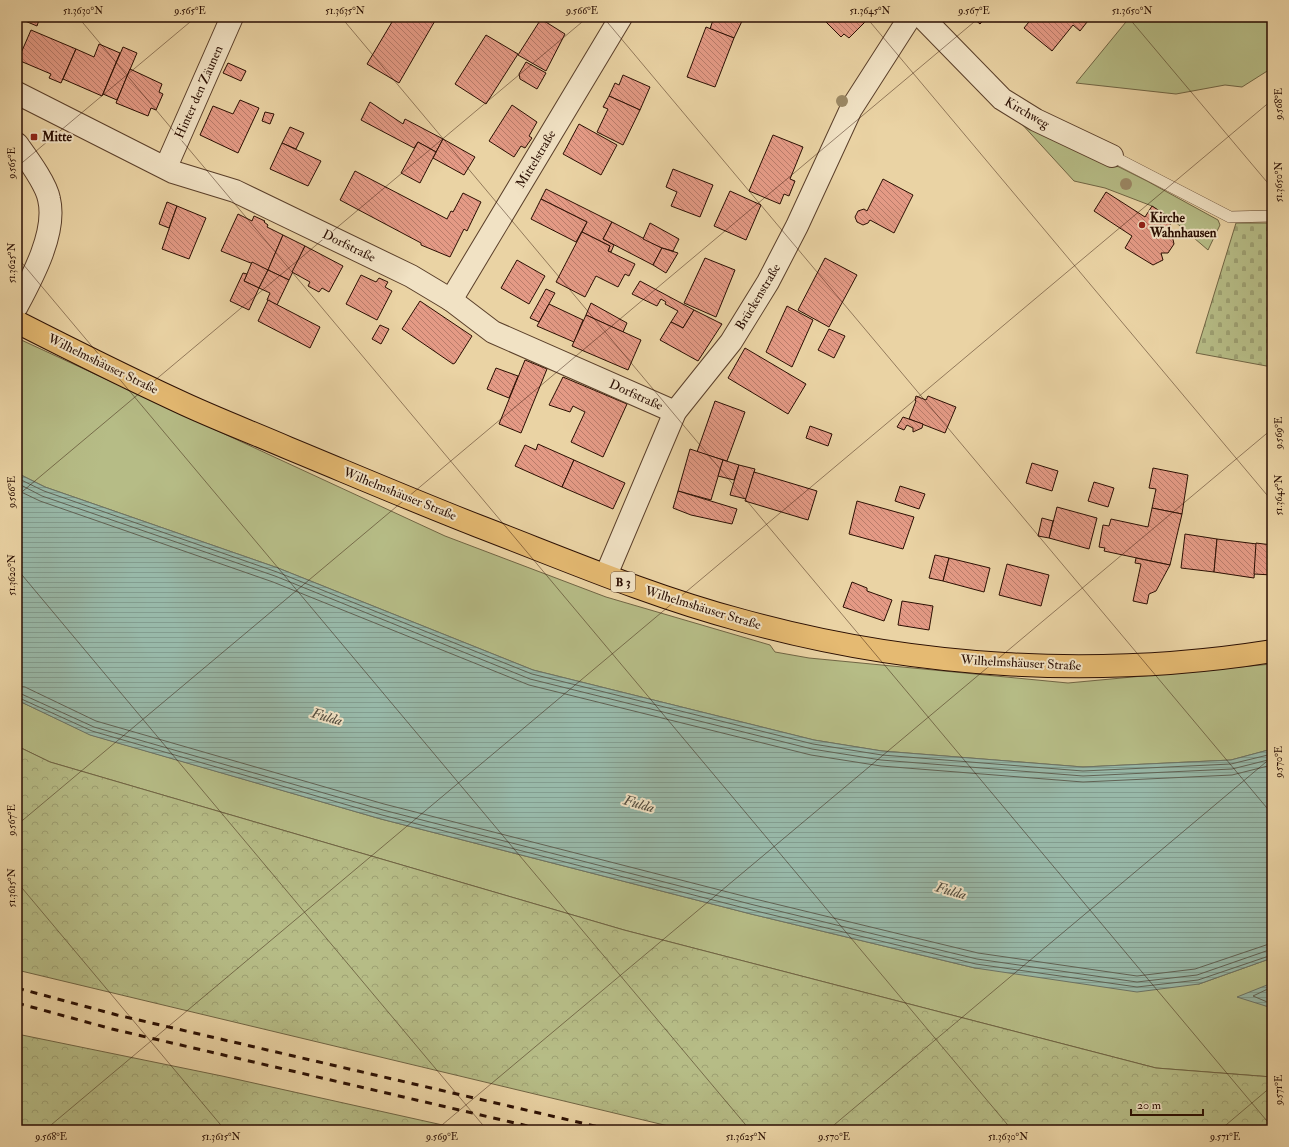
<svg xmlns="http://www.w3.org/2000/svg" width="1289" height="1147" font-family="'IM FELL Double Pica',serif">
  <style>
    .green { fill: #b6bc86; stroke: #706544 }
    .forest { fill: url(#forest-crowns); stroke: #706544 }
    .cemetery { fill: url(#cemetery-stones); stroke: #706544 }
    .water { fill: url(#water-rules); stroke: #6c7466 }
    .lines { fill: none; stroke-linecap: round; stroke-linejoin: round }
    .shore { stroke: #616355; stroke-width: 1 }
    .building { fill: url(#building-back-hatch); stroke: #2a0e02 }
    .lane-casing { stroke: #5a3f2a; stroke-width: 12 }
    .street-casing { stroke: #5a3f2a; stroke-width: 24 }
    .primary-casing { stroke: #2a0e02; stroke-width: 24 }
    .lane { stroke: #f1e2c4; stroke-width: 11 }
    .street { stroke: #f1e2c4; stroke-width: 22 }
    .primary { stroke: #e5ba72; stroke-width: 22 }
    .rail { stroke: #2a0e02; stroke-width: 3; stroke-dasharray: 7 7; stroke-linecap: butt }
    .tree { fill: #9b8864 }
    .ticks { fill: none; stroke: #2a0e02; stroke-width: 1; stroke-opacity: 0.45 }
    .poi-dot { fill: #8f2418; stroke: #f1e2c4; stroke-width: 1.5 }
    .labels { text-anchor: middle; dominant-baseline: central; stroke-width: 4; stroke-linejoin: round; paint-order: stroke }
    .shield { fill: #f1e2c4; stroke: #664e3c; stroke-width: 1 }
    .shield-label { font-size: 12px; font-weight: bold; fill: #2a0e02 }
    .street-label { font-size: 13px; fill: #2a0e02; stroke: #f1e2c4 }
    .poi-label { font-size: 13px; font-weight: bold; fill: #2a0e02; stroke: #f1e2c4; text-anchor: start }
    .water-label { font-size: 14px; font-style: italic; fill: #504a3c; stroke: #f1e2c4 }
    .neatline { fill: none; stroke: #2a0e02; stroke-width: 1.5 }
    .ticks-label { font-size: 10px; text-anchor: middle; fill: #2a0e02 }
  </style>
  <defs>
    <pattern id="forest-crowns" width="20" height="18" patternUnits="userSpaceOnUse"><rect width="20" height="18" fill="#b6bc86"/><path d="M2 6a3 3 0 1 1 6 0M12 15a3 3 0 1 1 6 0" fill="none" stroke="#9da072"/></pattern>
    <pattern id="cemetery-stones" width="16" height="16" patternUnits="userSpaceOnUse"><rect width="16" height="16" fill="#b6bc86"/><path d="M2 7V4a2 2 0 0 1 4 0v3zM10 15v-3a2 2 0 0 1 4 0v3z" fill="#9da072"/></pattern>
    <pattern id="water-rules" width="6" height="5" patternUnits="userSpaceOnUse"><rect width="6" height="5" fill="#98b8a8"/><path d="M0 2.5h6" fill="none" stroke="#839d8f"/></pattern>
    <pattern id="building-back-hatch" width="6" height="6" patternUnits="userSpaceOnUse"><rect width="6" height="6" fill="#e49a85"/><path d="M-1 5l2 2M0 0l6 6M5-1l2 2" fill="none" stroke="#b97c6b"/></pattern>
  </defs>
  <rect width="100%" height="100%" fill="#ead3a4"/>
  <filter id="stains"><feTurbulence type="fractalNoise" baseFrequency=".005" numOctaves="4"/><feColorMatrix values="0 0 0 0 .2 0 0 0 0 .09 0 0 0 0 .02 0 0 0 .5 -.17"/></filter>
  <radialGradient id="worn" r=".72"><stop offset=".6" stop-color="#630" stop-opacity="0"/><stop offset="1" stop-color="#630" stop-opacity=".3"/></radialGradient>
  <g class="green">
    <path d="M1130 17H1272V68L1242 87 1225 85 1176 94 1076 83Z"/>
    <path d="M1023 119 1147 181 1218 220 1220 225 1208 250 1173 220 1152 206 1105 188 1074 181 1020 122Z"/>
    <path d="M17 338 445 536 606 597 770 645 775 652 809 658 1068 683 1272 664V749L1231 760 1083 767 882 751 814 740 533 670 278 568 45 487 17 473Z"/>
    <path d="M17 700 91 735 381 819 751 914 975 968 1199 984 1272 958V1077L1156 1068 624 930 50 762 17 746Z"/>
  </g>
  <g class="forest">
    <path d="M17 746 50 762 624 930 1156 1068 1272 1077V1130H685L17 970Z"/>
    <path d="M17 1034 222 1076 465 1130H17Z"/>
  </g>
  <path class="cemetery" d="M1236 223H1272V367L1196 353Z"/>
  <g class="water">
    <path d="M17 473 45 487 278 568 533 670 814 740 882 751 1083 767 1231 760 1272 749V958L1199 984 1137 992 975 968 751 914 381 819 90 735 17 700Z"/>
    <path d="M1272 983V1008L1237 997Z"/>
  </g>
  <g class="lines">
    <g class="shore">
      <path d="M17 478 44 491 277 572 532 674 813 744 882 755 1083 771 1231 764 1272 754"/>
      <path d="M17 483 42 496 275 576 530 679 812 749 881 760 1083 776 1232 769 1272 759"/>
      <path d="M17 490 40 501 273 582 529 685 811 755 881 766 1083 782 1232 775 1272 765"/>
      <path d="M17 686 25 687 96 721 384 804 755 899 978 953 1137 976 1195 969 1272 943"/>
      <path d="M17 692 94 727 383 810 754 905 977 959 1137 982 1197 975 1272 949"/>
      <path d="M17 697 92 731 382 815 752 910 976 964 1137 987 1198 980 1272 955"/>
      <path d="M1272 987 1253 996 1272 1004"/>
    </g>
  </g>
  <g class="building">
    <path d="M27 17H40L37 26 25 21Z"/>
    <path d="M395 17H432L436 19 399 83 367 64Z"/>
    <path d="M714 17H738L743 19 734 38 710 29Z"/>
    <path d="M827 17H870L849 38 844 34 841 37 825 21Z"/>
    <path d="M972 17H986L980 24Z"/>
    <path d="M1033 17H1091L1080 31 1073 25 1052 51 1024 28Z"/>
    <path d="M541 19 565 34 546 71 518 55Z"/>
    <path d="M706 27 734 38 715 87 687 77Z"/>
    <path d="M31 30 76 49 61 83 49 78 51 74 18 60Z"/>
    <path d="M486 35 518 54 486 104 455 84Z"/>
    <path d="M99 44 120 53 102 96 63 79 76 49 94 57Z"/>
    <path d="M123 47 137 53 117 100 103 94Z"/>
    <path d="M526 62 546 73 537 89 520 79 519 74Z"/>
    <path d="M228 63 246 71 241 81 223 73Z"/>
    <path d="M130 69 162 84 159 92 163 94 156 110 151 108 148 116 116 103Z"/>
    <path d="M623 75 650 87 640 110 609 96 615 83 619 85Z"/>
    <path d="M609 96 640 110 623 145 597 132 608 109 603 107Z"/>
    <path d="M240 100 259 108 238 153 200 135 213 106 233 114Z"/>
    <path d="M370 102 403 124 405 119 443 139 436 152 418 142 414 148 361 120Z"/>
    <path d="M512 105 537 122 529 136 532 138 525 148 521 146 514 157 489 141Z"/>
    <path d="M265 112 274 114 270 124 262 121Z"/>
    <path d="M579 124 617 145 601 175 563 154Z"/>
    <path d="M290 127 304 133 296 149 282 143Z"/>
    <path d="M773 135 803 147 790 179 795 181 789 196 784 194 780 204 749 191Z"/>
    <path d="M443 139 475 157 464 175 433 158Z"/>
    <path d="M418 142 436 152 420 183 401 173Z"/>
    <path d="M282 143 321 161 308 186 270 169Z"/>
    <path d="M673 169 713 185 700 217 671 206 677 192 666 187Z"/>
    <path d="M355 171 447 219 451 211 453 212 463 193 481 202 467 231 464 229 450 257 421 245V243L340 200Z"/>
    <path d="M883 179 913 195 894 233 870 220 868 223 863 225 857 222 855 217 858 211 864 209 867 211Z"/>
    <path d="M546 189 612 222 603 239 614 245 611 252 608 251 610 246 582 232 587 222 541 199Z"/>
    <path d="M730 191 761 205 746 240 714 226Z"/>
    <path d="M1106 192 1145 217 1152 206 1173 220 1166 231 1172 235 1174 244 1168 253H1161L1163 260 1153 265 1125 248 1132 236 1094 211Z"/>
    <path d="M541 199 587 222 576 242 531 219Z"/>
    <path d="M167 202 177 206 169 228 159 224Z"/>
    <path d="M177 206 206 218 189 259 162 249Z"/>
    <path d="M238 214 252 221 254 216 265 221 264 222 268 225 267 227 283 235 268 270 221 251Z"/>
    <path d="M612 222 662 248 653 265 603 239Z"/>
    <path d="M650 223 679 239 673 251 662 248 643 239Z"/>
    <path d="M582 232 610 246 608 251 635 264 629 276 625 274 618 287 596 276 585 297 556 282Z"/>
    <path d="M283 235 305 246 289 280 268 270Z"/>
    <path d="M305 246 343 266 329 292 322 288 319 292 308 286 310 282 292 272Z"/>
    <path d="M662 248 678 253 666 273 653 265Z"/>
    <path d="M705 258 735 270 716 317 684 303Z"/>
    <path d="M825 258 857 275 829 327 798 310Z"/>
    <path d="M517 260 545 276 529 304 501 288Z"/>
    <path d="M252 262 268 270 259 288 244 281Z"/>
    <path d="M268 270 289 280 277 305 267 300 270 293 259 288Z"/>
    <path d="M243 273 247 274 244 281 259 288 249 310 230 301Z"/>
    <path d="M361 275 376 282 379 278 388 282 385 287 392 291 377 320 346 304Z"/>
    <path d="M640 281 694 310 683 328 671 322 678 311 665 304 666 302 661 299 657 306 632 294Z"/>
    <path d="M546 289 555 293 539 322 530 318Z"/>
    <path d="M268 300 320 327 310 348 258 321Z"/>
    <path d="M420 301 472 336 455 363 453 364 402 329Z"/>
    <path d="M591 303 627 323 623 332 586 315Z"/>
    <path d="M549 304 583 320 574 342 537 326Z"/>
    <path d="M787 306 813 320 792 367 766 352Z"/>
    <path d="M694 310 722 324 698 361 660 340 671 322 683 328Z"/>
    <path d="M586 315 641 340 628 370 572 346Z"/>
    <path d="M380 325 389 329 381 344 372 339Z"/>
    <path d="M829 329 845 336 834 358 818 350Z"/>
    <path d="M745 348 806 384 788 414 728 378Z"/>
    <path d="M525 360 547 369 521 433 499 424Z"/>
    <path d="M496 368 518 376 509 398 487 389Z"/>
    <path d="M563 377 627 404 603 457 571 442 585 412 573 406 570 412 549 405Z"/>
    <path d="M916 396 926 400 928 396 956 407 945 433 909 419 916 401 915 400Z"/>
    <path d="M715 401 745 412 727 461 697 452Z"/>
    <path d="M903 417 923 424 922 428 913 432V428L907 425 904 430 897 427Z"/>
    <path d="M810 426 832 434 828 446 806 438Z"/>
    <path d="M538 444 574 460 562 487 515 466 525 445 536 450Z"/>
    <path d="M690 449 723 460 711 500 678 491Z"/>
    <path d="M574 460 625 483 613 509 562 487Z"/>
    <path d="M723 460 739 465 734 480 718 476Z"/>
    <path d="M1032 463 1058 471 1052 491 1026 483Z"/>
    <path d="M739 465 755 469 746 499 730 495Z"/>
    <path d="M1153 468 1188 475 1182 514 1152 508 1156 489 1149 488Z"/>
    <path d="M754 472 817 491 808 520 745 501Z"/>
    <path d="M1094 482 1114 488 1108 507 1088 501Z"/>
    <path d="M900 486 925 494 919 509 895 501Z"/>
    <path d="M678 491 737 509 732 524 691 515 673 508Z"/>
    <path d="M857 501 914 517 903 549 849 534Z"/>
    <path d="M1057 507 1097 518 1089 549 1049 538Z"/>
    <path d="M1152 508 1182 514 1170 565 1104 551 1105 548 1099 547 1103 525 1109 526 1111 519 1148 527Z"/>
    <path d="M1042 518 1053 521 1049 538 1038 536Z"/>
    <path d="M1185 534 1217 539 1214 572 1181 568Z"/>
    <path d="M1217 539 1257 544 1254 578 1214 572Z"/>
    <path d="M1256 543 1272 545V575L1254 574Z"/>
    <path d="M935 555 949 558 943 581 929 578Z"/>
    <path d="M949 558 990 568 984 592 943 581Z"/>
    <path d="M1136 558 1170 565 1156 591 1149 594 1147 604 1133 601 1141 564 1135 563Z"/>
    <path d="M1007 564 1049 575 1041 606 999 595Z"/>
    <path d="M852 582 867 588V591L892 600 884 621 843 607Z"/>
    <path d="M902 601 933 606 929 630 898 625Z"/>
  </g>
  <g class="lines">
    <defs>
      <path id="lane" d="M1112 156 1230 217 1272 216"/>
      <g id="street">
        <path d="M922 17 1002 99 1036 120 1112 156"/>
        <path d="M17 93 173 172 235 191 411 276 451 300 493 332 675 412"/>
        <path d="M17 144C27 158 46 183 49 199 57 232 32 278 17 306"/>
        <path d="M166 167 232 17"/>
        <path d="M451 300 621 17"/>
        <path d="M606 575 675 412 731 342 768 282 797 226 851 109 910 17"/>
      </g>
      <path id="primary" d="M17 322C70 349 124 376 178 401 214 418 251 432 288 448 351 474 414 501 478 526 564 559 650 596 740 620 912 668 1096 679 1272 651"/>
    </defs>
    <use href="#lane" class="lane-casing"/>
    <use href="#street" class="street-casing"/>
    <use href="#primary" class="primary-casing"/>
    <use href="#lane" class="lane"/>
    <use href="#street" class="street"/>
    <use href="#primary" class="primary"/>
    <g class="rail">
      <path d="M17 988 117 1015 612 1130"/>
      <path d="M17 1003 112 1029 545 1130"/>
    </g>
  </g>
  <g class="tree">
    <circle cx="842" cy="101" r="6"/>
    <circle cx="1126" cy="184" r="6"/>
  </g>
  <path class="ticks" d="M78 17 1012 1130M341 17 1272 1127M603 17 1272 814M866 17 1272 501M1128 17 1272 188M17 167 196 17M17 257 750 1130M17 496 588 17M17 569 487 1130M17 825 980 17M17 882 225 1130M45 1130 1272 100M436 1130 1272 429M828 1130 1272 757M1220 1130 1272 1086"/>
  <g class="poi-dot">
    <rect x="30" y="133" width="8" height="8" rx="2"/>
    <circle cx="1142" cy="225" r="4"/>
  </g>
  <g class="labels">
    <rect class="shield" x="611" y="572" width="24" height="20" rx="3"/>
    <g class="shield-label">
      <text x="623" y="582">B 3</text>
    </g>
    <g class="street-label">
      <text transform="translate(199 92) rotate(-66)">Hinter den Zäunen</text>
      <text transform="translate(1027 113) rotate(30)">Kirchweg</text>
      <text transform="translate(536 159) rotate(-59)">Mittelstraße</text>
      <text transform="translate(349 246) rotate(26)">Dorfstraße</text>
      <text transform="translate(758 297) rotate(-59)">Brückenstraße</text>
      <text transform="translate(103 364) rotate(26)">Wilhelmshäuser Straße</text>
      <text transform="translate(636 395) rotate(24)">Dorfstraße</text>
      <text transform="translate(400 494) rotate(22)">Wilhelmshäuser Straße</text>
      <text transform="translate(703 608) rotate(17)">Wilhelmshäuser Straße</text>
      <text transform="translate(1021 663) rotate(3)">Wilhelmshäuser Straße</text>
    </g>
    <g class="poi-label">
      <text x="42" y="137">Mitte</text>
      <text x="1150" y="218">Kirche<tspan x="1150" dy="15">Wahnhausen</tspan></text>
    </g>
    <g class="water-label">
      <text transform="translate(327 717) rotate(16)">Fulda</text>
      <text transform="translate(639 804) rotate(16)">Fulda</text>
      <text transform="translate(951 891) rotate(16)">Fulda</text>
    </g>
  </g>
  <rect width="1289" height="1147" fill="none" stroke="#ead3a4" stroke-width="44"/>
  <path d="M1131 1109v6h72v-6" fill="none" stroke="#2a0e02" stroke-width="2"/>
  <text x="1137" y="1109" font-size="12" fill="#2a0e02" stroke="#f1e2c4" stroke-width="3" paint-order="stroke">20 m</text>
  <rect x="22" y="22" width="1245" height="1103" class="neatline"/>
  <g class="ticks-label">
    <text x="83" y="14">51.3630°N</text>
    <text x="190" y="14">9.565°E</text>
    <text x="345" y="14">51.3635°N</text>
    <text x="582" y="14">9.566°E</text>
    <text x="870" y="14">51.3645°N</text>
    <text x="974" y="14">9.567°E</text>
    <text x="1132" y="14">51.3650°N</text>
    <text transform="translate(1278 104) rotate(-90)" y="4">9.568°E</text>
    <text transform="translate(11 163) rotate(-90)" y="4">9.565°E</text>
    <text transform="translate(1278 182) rotate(-90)" y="4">51.3650°N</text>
    <text transform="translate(11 263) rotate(-90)" y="4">51.3625°N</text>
    <text transform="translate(1278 433) rotate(-90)" y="4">9.569°E</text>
    <text transform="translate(11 492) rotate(-90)" y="4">9.566°E</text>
    <text transform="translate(1278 495) rotate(-90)" y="4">51.3645°N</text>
    <text transform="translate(11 575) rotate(-90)" y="4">51.3620°N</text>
    <text transform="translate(1278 762) rotate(-90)" y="4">9.570°E</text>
    <text transform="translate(11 820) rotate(-90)" y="4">9.567°E</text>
    <text transform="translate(11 888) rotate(-90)" y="4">51.3615°N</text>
    <text transform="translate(1278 1090) rotate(-90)" y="4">9.571°E</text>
    <text x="51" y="1140">9.568°E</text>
    <text x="221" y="1140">51.3615°N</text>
    <text x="442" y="1140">9.569°E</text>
    <text x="746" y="1140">51.3625°N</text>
    <text x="834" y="1140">9.570°E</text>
    <text x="1008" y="1140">51.3630°N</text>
    <text x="1225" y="1140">9.571°E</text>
  </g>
  <rect width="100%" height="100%" filter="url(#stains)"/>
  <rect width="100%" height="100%" fill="url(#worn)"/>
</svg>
